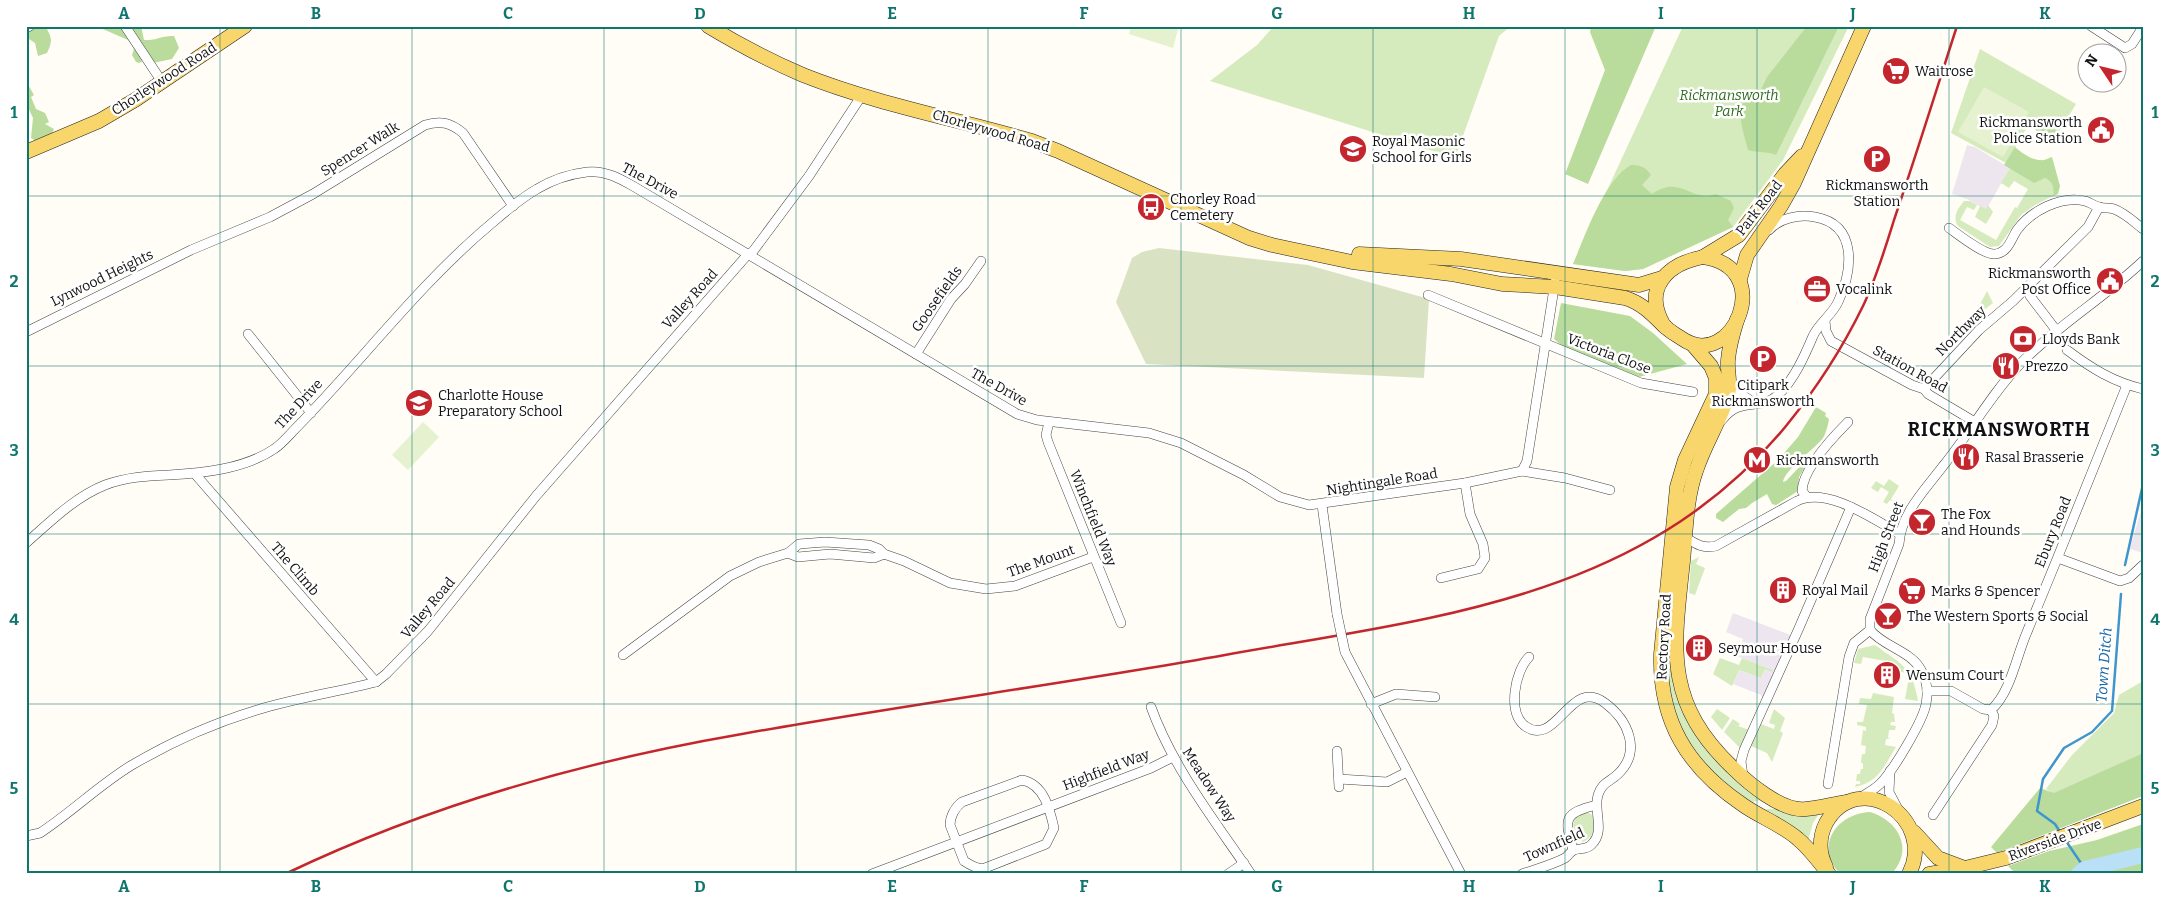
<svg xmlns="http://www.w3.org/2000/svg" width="2169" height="900" font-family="Bitter,serif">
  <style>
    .industrial { fill: #eee6ef }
    .green { fill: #d5ebbd }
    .forest { fill: #b9dc9c }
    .cemetery { fill: #d9e3c4 }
    .pitch { fill: #e6f2cf }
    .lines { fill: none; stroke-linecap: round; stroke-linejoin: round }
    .stream { stroke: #3f96cf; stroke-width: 2.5 }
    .river { stroke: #b9e0f7; stroke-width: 16 }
    .street-casing { stroke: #444; stroke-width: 10 }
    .primary-casing { stroke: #222; stroke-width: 15 }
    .street { stroke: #fff; stroke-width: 9 }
    .primary { stroke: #f9d66b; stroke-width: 14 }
    .rail { stroke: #c4262e; stroke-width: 2.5 }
    .street-bridge-casing { stroke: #444; stroke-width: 10; stroke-linecap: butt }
    .street-bridge { stroke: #fff; stroke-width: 9 }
    .grid { fill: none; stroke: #0f766e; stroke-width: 1; stroke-opacity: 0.55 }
    .labels { text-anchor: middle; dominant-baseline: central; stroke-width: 5; stroke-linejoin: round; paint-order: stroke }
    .poi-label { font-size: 14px; fill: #111; stroke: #fff; text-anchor: start }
    .street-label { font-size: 14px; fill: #111; stroke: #fff }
    .park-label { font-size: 14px; font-style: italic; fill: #2f6b1f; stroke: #fff }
    .water-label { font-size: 15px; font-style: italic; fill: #1768a6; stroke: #fff }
    .district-label { font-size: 19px; font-weight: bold; letter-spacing: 1px; fill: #111; stroke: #fff }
    .neatline { fill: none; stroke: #0f766e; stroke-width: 2 }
    .grid-label { font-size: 16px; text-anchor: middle; font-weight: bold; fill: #0f766e }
  </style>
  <rect width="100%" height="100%" fill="#fffdf5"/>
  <g class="industrial">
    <path d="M1967 145 1975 147 2010 168 1986 210 1967 199 1952 194Z"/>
    <path d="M2143 503V553L2130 549Z"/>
    <path d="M1733 613 1793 636 1763 701 1761 695 1733 684 1739 670 1761 678 1765 669 1773 670 1737 656 1743 639 1726 632Z"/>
  </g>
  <g class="green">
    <path d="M1274 26H1511L1499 36 1455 158 1210 81 1257 45Z"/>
    <path d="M1683 26H1849L1783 160 1733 227 1643 269 1625 271 1573 264Z"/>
    <path d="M1980 49 2076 104 2059 132 2033 117 2006 163 1951 133Z"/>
    <path d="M2010 168 2034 182 2045 178C2053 182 2054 188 2053 196L2035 205 2021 215 1999 246 1990 247 1958 226C1952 217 1958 208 1964 201H1970L1977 205 1974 210 1967 207 1960 220 1996 240 2015 207 2017 208 2028 189 2014 181 2009 188 2001 183Z"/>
    <path d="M1988 205 1993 212 1986 224 1975 217 1980 206 1986 209Z"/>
    <path d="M1987 291 1993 303 1984 310 1980 309 1971 325 1970 323Z"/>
    <path d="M1889 479 1899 486 1891 499 1894 502 1890 500 1887 504 1883 502 1889 492 1881 487 1878 492 1871 488 1876 481 1884 486Z"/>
    <path d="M1699 557 1696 564 1705 568 1695 595 1689 593 1691 561Z"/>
    <path d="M1875 645C1902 665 1912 666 1918 701L1905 699 1909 677 1907 676V673L1901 672V669L1886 666V661L1863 657 1861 664 1854 663 1858 649Z"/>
    <path d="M1665 656C1673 672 1675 688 1680 704 1693 745 1730 775 1764 799L1746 804 1719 783 1676 727Z"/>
    <path d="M1720 658 1739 665 1742 658 1773 670 1772 672 1765 669 1761 678 1739 670 1732 686 1713 674Z"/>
    <path d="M2143 681V753L2054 794 2046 789 2072 755 2114 713 2119 695Z"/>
    <path d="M1873 693 1894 697 1892 713 1894 714 1895 722H1891L1890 725 1896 726 1895 730H1889L1888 738 1891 739H1886L1885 745 1896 747C1884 766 1879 782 1855 787L1856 784H1860V781H1856L1857 774H1860L1861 769H1863V764L1861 762 1862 754H1865L1866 746 1861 745 1863 730 1866 731V727L1857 725V722H1863L1867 705 1859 704 1860 698 1871 699Z"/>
    <path d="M1717 709 1730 718 1722 730 1711 717Z"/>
    <path d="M1774 709 1785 718 1780 731 1783 733 1772 762 1767 753 1751 746 1761 724 1774 729 1775 725 1769 723Z"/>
    <path d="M1733 719 1740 724 1738 726 1749 730 1740 748 1724 732Z"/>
    <path d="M1769 809H1822L1813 823 1807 844 1762 810Z"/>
    <path d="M1585 812 1591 814C1599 824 1594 837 1583 842L1576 837 1573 825 1575 818Z"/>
  </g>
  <g class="forest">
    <path d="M26 26H45C52 37 53 41 47 53L38 56 35 43 26 37Z"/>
    <path d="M96 26H141L144 40C155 41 163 35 174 36L179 48 172 59 153 63 145 60 139 63 136 62 132 55 134 49 128 40Z"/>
    <path d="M1591 26H1656L1588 184 1565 174 1605 70 1590 32Z"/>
    <path d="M1807 26H1839L1776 155C1767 151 1758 153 1748 150 1744 133 1735 113 1746 97L1757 98 1767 77Z"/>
    <path d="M26 81 34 95 31 97 36 109 45 113 49 122 45 124 54 129 52 134 36 141 31 138 33 118 26 103Z"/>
    <path d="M2033 117 2059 132 2055 141C2041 142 2040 130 2029 125Z"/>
    <path d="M2015 147C2022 153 2031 160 2041 160 2045 161 2048 158 2052 157L2060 186 2058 194 2053 196C2054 188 2053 182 2045 178L2034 183 2004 165Z"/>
    <path d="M1631 165C1641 165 1645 167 1651 175L1642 185 1652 194C1683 174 1689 203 1716 194L1731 201 1734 208 1728 220 1733 227 1643 269 1625 271 1573 264C1585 236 1604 180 1631 165Z"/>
    <path d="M1561 303 1630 316 1653 333 1687 364 1639 377 1567 350 1554 339Z"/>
    <path d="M1816 407 1826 413 1825 416 1829 419C1828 425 1826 433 1823 438 1815 449 1785 469 1783 482L1786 481 1804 462 1805 467 1799 477 1798 491 1776 505 1772 504 1767 494 1752 503 1746 508 1739 509 1723 522 1716 518V514L1778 460 1798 437Z"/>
    <path d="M2143 753V796L1997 853 1991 847 2040 788 2054 793Z"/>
    <path d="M1870 812C1898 820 1915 850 1891 874H1840C1814 846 1836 814 1870 812Z"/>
    <path d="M2143 824V874H2016L2008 866 2049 851 2097 840Z"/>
  </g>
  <path class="cemetery" d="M1159 248 1308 265 1429 299 1424 378 1146 364 1116 302 1132 258 1142 252Z"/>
  <g class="pitch">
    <path d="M1131 26H1179L1173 48 1129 34Z"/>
    <path d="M1984 87 2029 112 2003 157 1958 132Z"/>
    <path d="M423 422 439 437 408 470 392 455Z"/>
  </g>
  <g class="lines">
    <g class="stream">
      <path d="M2125 565 2143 484"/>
      <path d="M2060 832 2055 824 2037 811 2043 779 2064 748 2092 732 2112 711 2121 594"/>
      <path d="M2066 841 2085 869"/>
    </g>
    <path class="river" d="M2079 874 2085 869 2143 855"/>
    <defs>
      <g id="street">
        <path d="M125 26 162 82"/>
        <path d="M2091 26 2125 48 2132 44 2143 27"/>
        <path d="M26 28 30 26"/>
        <path d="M1949 228C1959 235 1984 255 1995 254 2008 253 2011 239 2017 230 2031 211 2061 195 2085 201 2090 202 2094 206 2099 207 2104 209 2109 207 2114 209 2125 213 2134 222 2143 229"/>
        <path d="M751 254 809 176 862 95"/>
        <path d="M1428 295 1641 383 1693 392"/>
        <path d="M2030 296 2056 330"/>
        <path d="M1825 321 1826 331 1831 341 1912 385 1924 389 1928 394 1975 422"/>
        <path d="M26 332 191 250 270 217 313 194 425 125C441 120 451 123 463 133L513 206"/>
        <path d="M248 334 311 413"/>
        <path d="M2067 350C2091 368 2113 382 2143 389"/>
        <path d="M916 354 951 299 965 284 981 261"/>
        <path d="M1730 381 1734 389 1754 403"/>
        <path d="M1924 389 1979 330 2013 301 2088 227 2099 207"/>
        <path d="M1722 420C1741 395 1760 412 1778 395 1794 380 1805 355 1813 336 1819 323 1832 315 1838 302 1852 272 1859 225 1815 217 1799 214 1780 218 1769 230"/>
        <path d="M1049 422 1046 435 1048 442 1121 623"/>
        <path d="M1522 471 1565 478 1610 490"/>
        <path d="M195 474 376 682"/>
        <path d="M1807 497 1802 491C1803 469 1833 437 1848 422"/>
        <path d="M1322 505 1337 614"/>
        <path d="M1685 537C1696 544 1703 549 1716 546L1797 501C1827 486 1873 519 1900 534"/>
        <path d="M26 543C51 521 75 497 105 485 126 477 147 476 169 475 203 473 245 469 274 449 282 444 289 435 296 428 362 361 419 284 492 223 506 211 521 198 537 189 552 180 570 174 587 172 604 170 619 178 633 186L1017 414 1037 420 1149 433 1181 443 1244 475 1280 497 1309 505 1465 483 1522 471 1527 461 1555 282"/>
        <path d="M788 553 798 557 830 554 874 558 884 554"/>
        <path d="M2058 558 2120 581 2129 578 2143 565"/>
        <path d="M1441 578 1478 569 1485 558 1483 544 1470 514 1465 483"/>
        <path d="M1870 630V619L1899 544C1901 513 1925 490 1943 466 1970 433 1991 394 2021 363 2058 325 2104 298 2143 261"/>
        <path d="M1345 652 1461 874"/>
        <path d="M623 655 730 576 759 562 788 553 799 544 825 542 869 545 879 549 884 554 904 561 950 583 986 589 1015 586 1093 557"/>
        <path d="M1927 691H1951L1983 709 1991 710"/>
        <path d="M1371 704 1396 694 1435 697"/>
        <path d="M1151 707C1173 768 1215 821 1251 874"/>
        <path d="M1337 751 1339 787"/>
        <path d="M1890 771 1889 792 1899 811"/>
        <path d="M1743 776 1741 761 1744 750 1799 628 1851 507"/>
        <path d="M1339 779 1387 782 1407 772"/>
        <path d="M1022 780C1044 784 1050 810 1054 828L1046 844 985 868C978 870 970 865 964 861L950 825C950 817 955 807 962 802Z"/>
        <path d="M1828 784 1849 657 1854 643 1870 630"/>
        <path d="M1858 799C1865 794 1874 790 1880 784 1893 771 1923 721 1926 704 1928 693 1927 680 1921 670 1911 651 1884 647 1870 630"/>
        <path d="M1933 815 1992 725 1994 716 1991 710C2011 692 2016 657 2027 632 2061 550 2094 468 2127 385"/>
        <path d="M26 836 40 833C72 812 99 785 132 765 171 742 214 723 257 710 296 698 337 692 376 682L386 674 428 631 536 496 749 253"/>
        <path d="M1573 850C1565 819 1562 814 1596 805"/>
        <path d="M872 874 1151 768 1173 757"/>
        <path d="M1228 874 1244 863"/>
        <path d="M1522 874C1536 869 1552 865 1565 858 1568 856 1570 852 1574 850 1579 848 1586 850 1591 845 1606 832 1593 811 1598 795 1602 782 1610 782 1618 774 1642 751 1628 720 1605 703 1570 676 1557 749 1525 726 1507 712 1515 671 1529 657"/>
      </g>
      <g id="primary">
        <path d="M708 26C738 44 770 61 803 75 876 104 956 119 1032 141L1058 151 1249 238 1272 245 1352 262 1451 274 1502 284 1555 287 1625 298C1642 303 1653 315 1665 327"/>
        <path d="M26 152 99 121 135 100 245 26"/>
        <path d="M1359 254 1461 259 1639 285 1662 278"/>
        <path d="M1703 257C1778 267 1732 374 1681 338 1675 334 1667 330 1663 324 1643 288 1667 264 1703 257Z"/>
        <path d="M1703 257 1739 235 1785 174 1802 156"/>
        <path d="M1740 279 1747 255 1781 206 1794 183 1864 26"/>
        <path d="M1737 320C1733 333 1729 347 1728 360 1727 374 1732 385 1727 398 1719 423 1704 446 1696 471 1686 499 1686 531 1683 561 1674 647 1663 701 1732 767 1748 783 1782 812 1806 809 1819 808 1833 804 1847 802"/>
        <path d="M1693 345 1711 366 1716 378V394L1685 460 1677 487 1661 654C1659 721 1687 767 1743 805 1760 817 1782 825 1798 839 1810 849 1819 862 1829 874"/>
        <path d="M1914 832 1938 858 1962 867"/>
        <path d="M1826 867C1819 853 1819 837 1826 823 1859 766 1937 819 1909 874"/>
        <path d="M1929 874 1965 868 2006 858 2143 806"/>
      </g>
    </defs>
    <use href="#street" class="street-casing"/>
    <use href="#primary" class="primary-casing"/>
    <use href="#street" class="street"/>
    <use href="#primary" class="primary"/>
    <path class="rail" d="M285 874C429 805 585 761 742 734 902 705 1064 684 1225 655 1431 618 1643 600 1786 426 1816 389 1842 349 1863 306 1876 279 1885 249 1894 220 1916 156 1936 91 1957 26"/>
    <defs>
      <path id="street-bridge" d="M1337 614 1345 652"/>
    </defs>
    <use href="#street-bridge" class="street-bridge-casing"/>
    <use href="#street-bridge" class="street-bridge"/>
  </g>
  <path class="grid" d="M220 26V874M412 26V874M604 26V874M796 26V874M988 26V874M1181 26V874M1373 26V874M1565 26V874M1757 26V874M1949 26V874M26 196H2143M26 366H2143M26 534H2143M26 704H2143"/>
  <defs>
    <symbol id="supermarket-disc" viewBox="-11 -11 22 22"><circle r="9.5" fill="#c4262e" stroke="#fff"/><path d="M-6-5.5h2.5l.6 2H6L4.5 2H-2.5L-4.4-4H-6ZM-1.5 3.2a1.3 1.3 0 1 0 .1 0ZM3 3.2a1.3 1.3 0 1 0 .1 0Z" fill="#fff"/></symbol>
    <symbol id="civic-disc" viewBox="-11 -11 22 22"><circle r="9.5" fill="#c4262e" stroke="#fff"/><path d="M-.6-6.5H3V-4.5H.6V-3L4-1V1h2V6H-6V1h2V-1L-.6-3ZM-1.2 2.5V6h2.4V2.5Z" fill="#fff"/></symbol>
    <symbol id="school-disc" viewBox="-11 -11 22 22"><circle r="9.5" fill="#c4262e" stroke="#fff"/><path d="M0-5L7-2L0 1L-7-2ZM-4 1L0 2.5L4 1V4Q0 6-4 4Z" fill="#fff"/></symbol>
    <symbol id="parking-disc" viewBox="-11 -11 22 22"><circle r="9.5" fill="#c4262e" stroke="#fff"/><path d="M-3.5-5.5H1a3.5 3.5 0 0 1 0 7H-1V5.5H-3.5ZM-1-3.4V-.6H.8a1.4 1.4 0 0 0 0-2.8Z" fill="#fff"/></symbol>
    <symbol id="bus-disc" viewBox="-11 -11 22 22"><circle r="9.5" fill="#c4262e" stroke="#fff"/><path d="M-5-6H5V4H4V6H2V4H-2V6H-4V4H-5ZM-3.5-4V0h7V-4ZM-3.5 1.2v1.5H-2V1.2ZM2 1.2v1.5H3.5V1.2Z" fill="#fff"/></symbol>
    <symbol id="office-disc" viewBox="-11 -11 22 22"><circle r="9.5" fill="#c4262e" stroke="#fff"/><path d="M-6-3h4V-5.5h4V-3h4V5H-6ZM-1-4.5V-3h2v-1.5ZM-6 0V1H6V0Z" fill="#fff"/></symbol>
    <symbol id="bank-disc" viewBox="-11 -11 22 22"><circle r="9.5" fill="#c4262e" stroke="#fff"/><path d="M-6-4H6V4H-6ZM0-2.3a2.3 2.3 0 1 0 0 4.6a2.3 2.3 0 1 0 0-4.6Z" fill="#fff"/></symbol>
    <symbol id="restaurant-disc" viewBox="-11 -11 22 22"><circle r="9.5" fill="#c4262e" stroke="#fff"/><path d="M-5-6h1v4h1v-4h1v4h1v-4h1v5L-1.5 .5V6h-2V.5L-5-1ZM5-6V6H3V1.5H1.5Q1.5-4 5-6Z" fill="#fff"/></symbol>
    <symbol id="metro-disc" viewBox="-11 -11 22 22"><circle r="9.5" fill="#c4262e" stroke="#fff"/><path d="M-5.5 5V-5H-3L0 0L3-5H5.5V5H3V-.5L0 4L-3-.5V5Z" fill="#fff"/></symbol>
    <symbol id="bar-disc" viewBox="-11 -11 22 22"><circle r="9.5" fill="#c4262e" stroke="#fff"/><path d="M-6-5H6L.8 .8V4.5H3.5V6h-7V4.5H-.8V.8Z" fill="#fff"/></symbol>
    <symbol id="building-disc" viewBox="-11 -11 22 22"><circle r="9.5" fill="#c4262e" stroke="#fff"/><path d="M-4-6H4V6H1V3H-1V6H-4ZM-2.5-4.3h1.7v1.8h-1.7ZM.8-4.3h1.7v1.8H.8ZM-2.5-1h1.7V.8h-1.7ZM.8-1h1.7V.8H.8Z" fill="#fff"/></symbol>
  </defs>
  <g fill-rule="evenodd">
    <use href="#supermarket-disc" x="1880" y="55" width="32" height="32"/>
    <use href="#civic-disc" x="2085" y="114" width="32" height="32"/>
    <use href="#school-disc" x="1337" y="133" width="32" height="32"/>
    <use href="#parking-disc" x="1861" y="143" width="32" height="32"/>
    <use href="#bus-disc" x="1135" y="191" width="32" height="32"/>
    <use href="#civic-disc" x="2094" y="265" width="32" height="32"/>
    <use href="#office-disc" x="1801" y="273" width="32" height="32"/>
    <use href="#bank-disc" x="2007" y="323" width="32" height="32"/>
    <use href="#parking-disc" x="1747" y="343" width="32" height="32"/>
    <use href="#restaurant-disc" x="1990" y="350" width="32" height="32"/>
    <use href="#school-disc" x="403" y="387" width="32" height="32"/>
    <use href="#restaurant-disc" x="1950" y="441" width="32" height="32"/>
    <use href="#metro-disc" x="1741" y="444" width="32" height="32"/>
    <use href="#bar-disc" x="1906" y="506" width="32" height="32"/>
    <use href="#building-disc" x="1767" y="574" width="32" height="32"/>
    <use href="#supermarket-disc" x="1896" y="575" width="32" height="32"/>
    <use href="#bar-disc" x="1872" y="600" width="32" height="32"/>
    <use href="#building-disc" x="1683" y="632" width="32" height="32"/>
    <use href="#building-disc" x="1871" y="659" width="32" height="32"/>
  </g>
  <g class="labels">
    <g class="poi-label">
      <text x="1915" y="71">Waitrose</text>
      <text x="2082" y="122" text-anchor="end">Rickmansworth<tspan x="2082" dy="16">Police Station</tspan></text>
      <text x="1372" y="141">Royal Masonic<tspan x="1372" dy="16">School for Girls</tspan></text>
      <text x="1877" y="185" text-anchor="middle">Rickmansworth<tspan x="1877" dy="16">Station</tspan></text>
      <text x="1170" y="199">Chorley Road<tspan x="1170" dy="16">Cemetery</tspan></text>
      <text x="2091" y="273" text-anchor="end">Rickmansworth<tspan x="2091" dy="16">Post Office</tspan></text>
      <text x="1836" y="289">Vocalink</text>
      <text x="2042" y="339">Lloyds Bank</text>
      <text x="2025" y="366">Prezzo</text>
      <text x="1763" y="385" text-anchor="middle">Citipark<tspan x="1763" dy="16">Rickmansworth</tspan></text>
      <text x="438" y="395">Charlotte House<tspan x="438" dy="16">Preparatory School</tspan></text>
      <text x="1985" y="457">Rasal Brasserie</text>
      <text x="1776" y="460">Rickmansworth</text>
      <text x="1941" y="514">The Fox<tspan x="1941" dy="16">and Hounds</tspan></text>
      <text x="1802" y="590">Royal Mail</text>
      <text x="1931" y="591">Marks &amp; Spencer</text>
      <text x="1907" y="616">The Western Sports &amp; Social</text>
      <text x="1718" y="648">Seymour House</text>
      <text x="1906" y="675">Wensum Court</text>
    </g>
    <g class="street-label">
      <text transform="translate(164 79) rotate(-33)">Chorleywood Road</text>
      <text transform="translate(991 131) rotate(16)">Chorleywood Road</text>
      <text transform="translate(360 149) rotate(-32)">Spencer Walk</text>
      <text transform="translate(650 181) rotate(28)">The Drive</text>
      <text transform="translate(1759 208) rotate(-52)">Park Road</text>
      <text transform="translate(102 278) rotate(-26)">Lynwood Heights</text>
      <text transform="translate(690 299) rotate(-48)">Valley Road</text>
      <text transform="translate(937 299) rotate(-55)">Goosefields</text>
      <text transform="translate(1961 331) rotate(-45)">Northway</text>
      <text transform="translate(1609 354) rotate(21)">Victoria Close</text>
      <text transform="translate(1910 369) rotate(29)">Station Road</text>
      <text transform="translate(999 387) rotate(29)">The Drive</text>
      <text transform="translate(299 404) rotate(-47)">The Drive</text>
      <text transform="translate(1382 482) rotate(-9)">Nightingale Road</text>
      <text transform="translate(1093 518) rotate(68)">Winchfield Way</text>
      <text transform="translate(2053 532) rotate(-68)">Ebury Road</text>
      <text transform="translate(1886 537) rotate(-69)">High Street</text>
      <text transform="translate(1041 561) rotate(-20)">The Mount</text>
      <text transform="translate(295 569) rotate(49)">The Climb</text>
      <text transform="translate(428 608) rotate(-50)">Valley Road</text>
      <text transform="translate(1664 637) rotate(-87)">Rectory Road</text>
      <text transform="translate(1106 770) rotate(-21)">Highfield Way</text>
      <text transform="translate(1209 785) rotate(57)">Meadow Way</text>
      <text transform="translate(2055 840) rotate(-20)">Riverside Drive</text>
      <text transform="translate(1554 845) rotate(-24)">Townfield</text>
    </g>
    <g class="park-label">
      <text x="1729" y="95">Rickmansworth<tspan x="1729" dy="16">Park</tspan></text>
    </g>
    <g class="water-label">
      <text transform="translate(2104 665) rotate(-86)">Town Ditch</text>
    </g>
    <g class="district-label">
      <text x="1999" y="429">RICKMANSWORTH</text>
    </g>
  </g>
  <rect width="2169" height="900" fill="none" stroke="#ffffff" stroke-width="55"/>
  <g transform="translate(2102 68) rotate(305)"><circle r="24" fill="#ffffff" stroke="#a0a0a0"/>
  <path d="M0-4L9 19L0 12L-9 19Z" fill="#c4262e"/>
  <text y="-8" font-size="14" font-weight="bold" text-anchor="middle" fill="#111111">N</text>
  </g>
  <rect x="28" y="28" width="2114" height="844" class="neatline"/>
  <g class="grid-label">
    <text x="124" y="19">A</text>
    <text x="316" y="19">B</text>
    <text x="508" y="19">C</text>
    <text x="700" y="19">D</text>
    <text x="892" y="19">E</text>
    <text x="1084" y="19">F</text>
    <text x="1277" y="19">G</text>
    <text x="1469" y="19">H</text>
    <text x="1661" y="19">I</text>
    <text x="1853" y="19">J</text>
    <text x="2045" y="19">K</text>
    <text x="14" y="118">1</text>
    <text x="2155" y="118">1</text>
    <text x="14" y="287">2</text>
    <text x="2155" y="287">2</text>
    <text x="14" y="456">3</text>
    <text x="2155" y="456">3</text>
    <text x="14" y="625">4</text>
    <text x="2155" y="625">4</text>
    <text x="14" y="794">5</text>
    <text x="2155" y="794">5</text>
    <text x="124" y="892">A</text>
    <text x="316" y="892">B</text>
    <text x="508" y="892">C</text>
    <text x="700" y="892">D</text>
    <text x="892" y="892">E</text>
    <text x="1084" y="892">F</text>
    <text x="1277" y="892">G</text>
    <text x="1469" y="892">H</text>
    <text x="1661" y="892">I</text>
    <text x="1853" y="892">J</text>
    <text x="2045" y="892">K</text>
  </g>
</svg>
